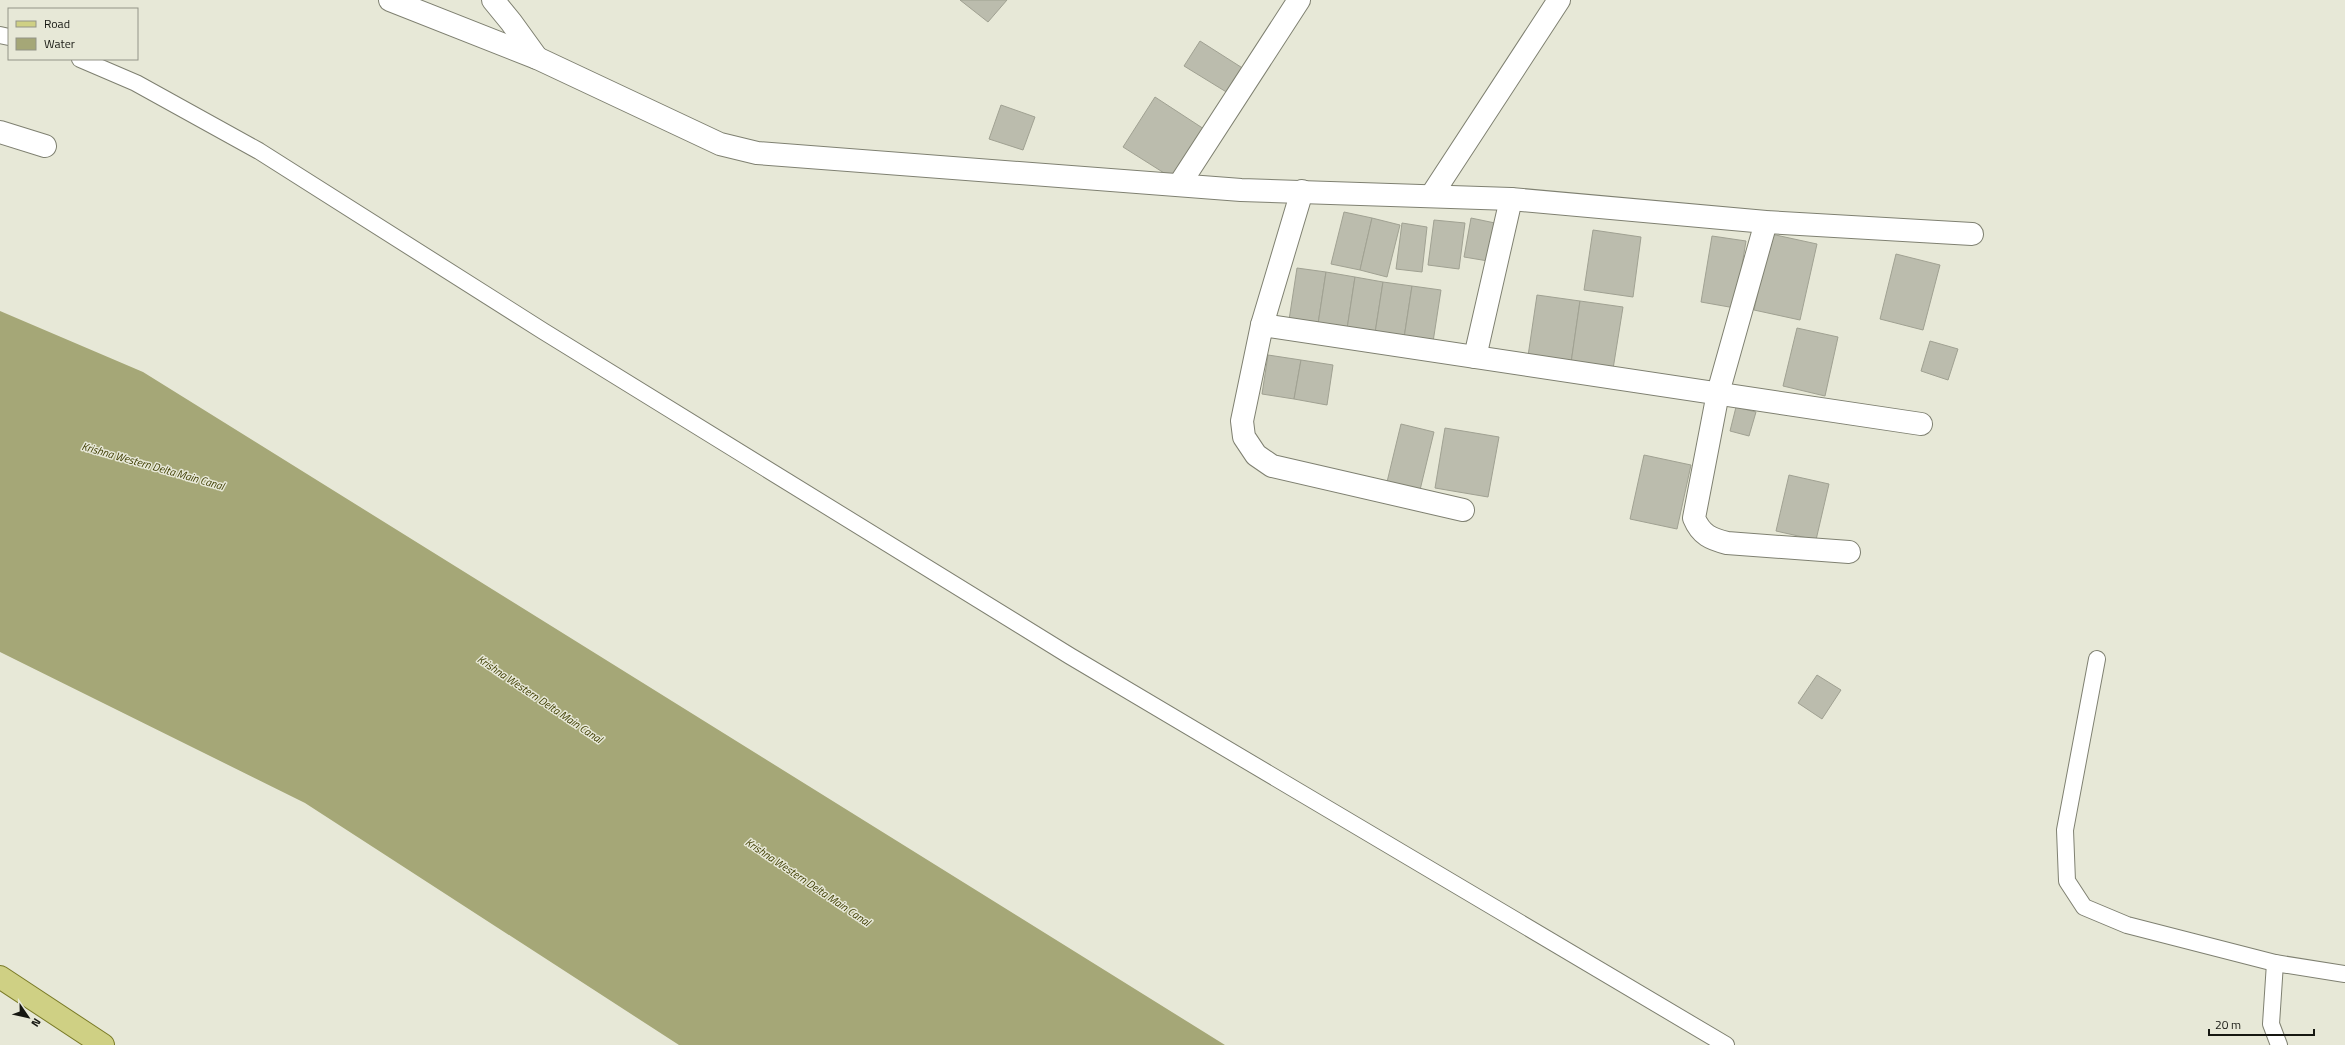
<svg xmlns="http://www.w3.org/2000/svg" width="2345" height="1045" font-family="'Titillium Web',sans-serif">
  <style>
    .water { fill: #a5a777 }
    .building { fill: #bbbcad; stroke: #a0a192 }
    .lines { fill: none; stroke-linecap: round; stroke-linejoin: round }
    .lane-casing { stroke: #7f8071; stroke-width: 18 }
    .street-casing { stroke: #7f8071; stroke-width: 24 }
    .primary-casing { stroke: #797a26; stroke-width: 24 }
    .lane { stroke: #fff; stroke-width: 16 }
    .street { stroke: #fff; stroke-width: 22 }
    .primary { stroke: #cfd084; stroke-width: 22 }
    .labels { text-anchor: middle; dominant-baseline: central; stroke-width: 3; stroke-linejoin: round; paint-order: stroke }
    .water-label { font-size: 11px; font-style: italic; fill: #3e3d01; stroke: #e7e8d7 }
  </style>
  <rect width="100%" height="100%" fill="#e7e8d7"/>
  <path class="water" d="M0 311 143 372 1225 1045H679L305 803 0 652Z"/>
  <g class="building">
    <path d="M960 0H1007L988 22Z"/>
    <path d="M1200 41 1244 69 1228 93 1184 66Z"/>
    <path d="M1155 97 1204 129 1172 178 1123 147Z"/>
    <path d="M1001 105 1035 117 1023 150 989 139Z"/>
    <path d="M1344 212 1372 218 1360 270 1331 264Z"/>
    <path d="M1372 218 1400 225 1387 277 1360 270Z"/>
    <path d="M1471 218 1495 223 1488 261 1464 257Z"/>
    <path d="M1434 220 1465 223 1459 269 1428 265Z"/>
    <path d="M1402 223 1427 227 1422 272 1396 269Z"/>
    <path d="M1593 230 1641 237 1633 297 1584 290Z"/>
    <path d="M1771 234 1817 244 1800 320 1754 310Z"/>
    <path d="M1712 236 1746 241 1735 308 1701 302Z"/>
    <path d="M1896 254 1940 265 1923 330 1880 319Z"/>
    <path d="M1297 268 1326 272 1318 324 1289 320Z"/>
    <path d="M1326 272 1355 277 1347 329 1318 324Z"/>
    <path d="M1355 277 1383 282 1375 333 1347 329Z"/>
    <path d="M1383 282 1412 286 1404 338 1375 333Z"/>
    <path d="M1412 286 1441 290 1433 342 1404 338Z"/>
    <path d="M1537 295 1580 301 1571 363 1528 356Z"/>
    <path d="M1580 301 1623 307 1613 369 1571 363Z"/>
    <path d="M1797 328 1838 337 1825 396 1783 386Z"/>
    <path d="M1930 341 1958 349 1948 380 1921 371Z"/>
    <path d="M1268 355 1301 360 1294 399 1262 394Z"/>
    <path d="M1301 360 1333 365 1327 405 1294 399Z"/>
    <path d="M1736 407 1756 412 1749 436 1730 431Z"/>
    <path d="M1401 424 1434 432 1420 490 1387 482Z"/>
    <path d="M1445 428 1499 437 1488 497 1435 488Z"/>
    <path d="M1644 455 1691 465 1677 529 1630 519Z"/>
    <path d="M1789 475 1829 484 1816 540 1776 531Z"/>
    <path d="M1817 675 1841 690 1822 719 1798 703Z"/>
  </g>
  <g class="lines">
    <defs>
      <g id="lane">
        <path d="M0 35 9 37"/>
        <path d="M80 59 136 83 259 151 543 331 1070 656 1726 1045"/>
        <path d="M2097 659 2065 830 2067 881 2084 907 2127 925 2275 963 2345 974"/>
        <path d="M2275 963 2271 1024 2279 1045"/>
      </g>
      <g id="street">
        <path d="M390 0 537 58 720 144 757 153 1241 190 1511 199 1766 222 1972 234"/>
        <path d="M493 0 511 22 537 58"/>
        <path d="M0 132 45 146"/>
        <path d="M1179 185 1299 0"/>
        <path d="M1302 191 1262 325 1242 421 1244 437 1256 455 1272 466 1463 510"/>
        <path d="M1431 196 1559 0"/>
        <path d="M1766 222 1718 393 1694 518C1701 535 1711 539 1727 543L1849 552"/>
        <path d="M1262 325 1921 424"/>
        <path d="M1475 357 1511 199"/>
      </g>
      <path id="primary" d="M0 977 103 1045"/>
    </defs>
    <use href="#lane" class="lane-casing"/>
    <use href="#street" class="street-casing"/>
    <use href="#primary" class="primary-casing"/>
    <use href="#lane" class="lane"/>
    <use href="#street" class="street"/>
    <use href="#primary" class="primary"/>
  </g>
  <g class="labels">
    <g class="water-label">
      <text transform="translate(153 466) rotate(16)">Krishna Western Delta Main Canal</text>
      <text transform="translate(540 699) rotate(34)">Krishna Western Delta Main Canal</text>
      <text transform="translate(808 882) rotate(34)">Krishna Western Delta Main Canal</text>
    </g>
  </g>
  <rect x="8" y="8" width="130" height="52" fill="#e7e8d7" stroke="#939488"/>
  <rect x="16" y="21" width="20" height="6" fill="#cfd084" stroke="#939488"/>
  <text x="44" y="28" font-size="12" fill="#161711">Road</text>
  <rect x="16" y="38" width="20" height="12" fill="#a5a777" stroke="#939488"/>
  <text x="44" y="48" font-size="12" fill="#161711">Water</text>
  <g transform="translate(28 1017) rotate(124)" stroke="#e7e8d7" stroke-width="3" paint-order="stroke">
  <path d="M0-3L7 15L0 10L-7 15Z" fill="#161711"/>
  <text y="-6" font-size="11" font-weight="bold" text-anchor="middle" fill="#161711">N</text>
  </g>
  <path d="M2209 1029v6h105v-6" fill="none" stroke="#161711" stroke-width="2"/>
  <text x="2215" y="1029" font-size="12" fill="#161711" stroke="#e7e8d7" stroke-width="3" paint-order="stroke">20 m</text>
</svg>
